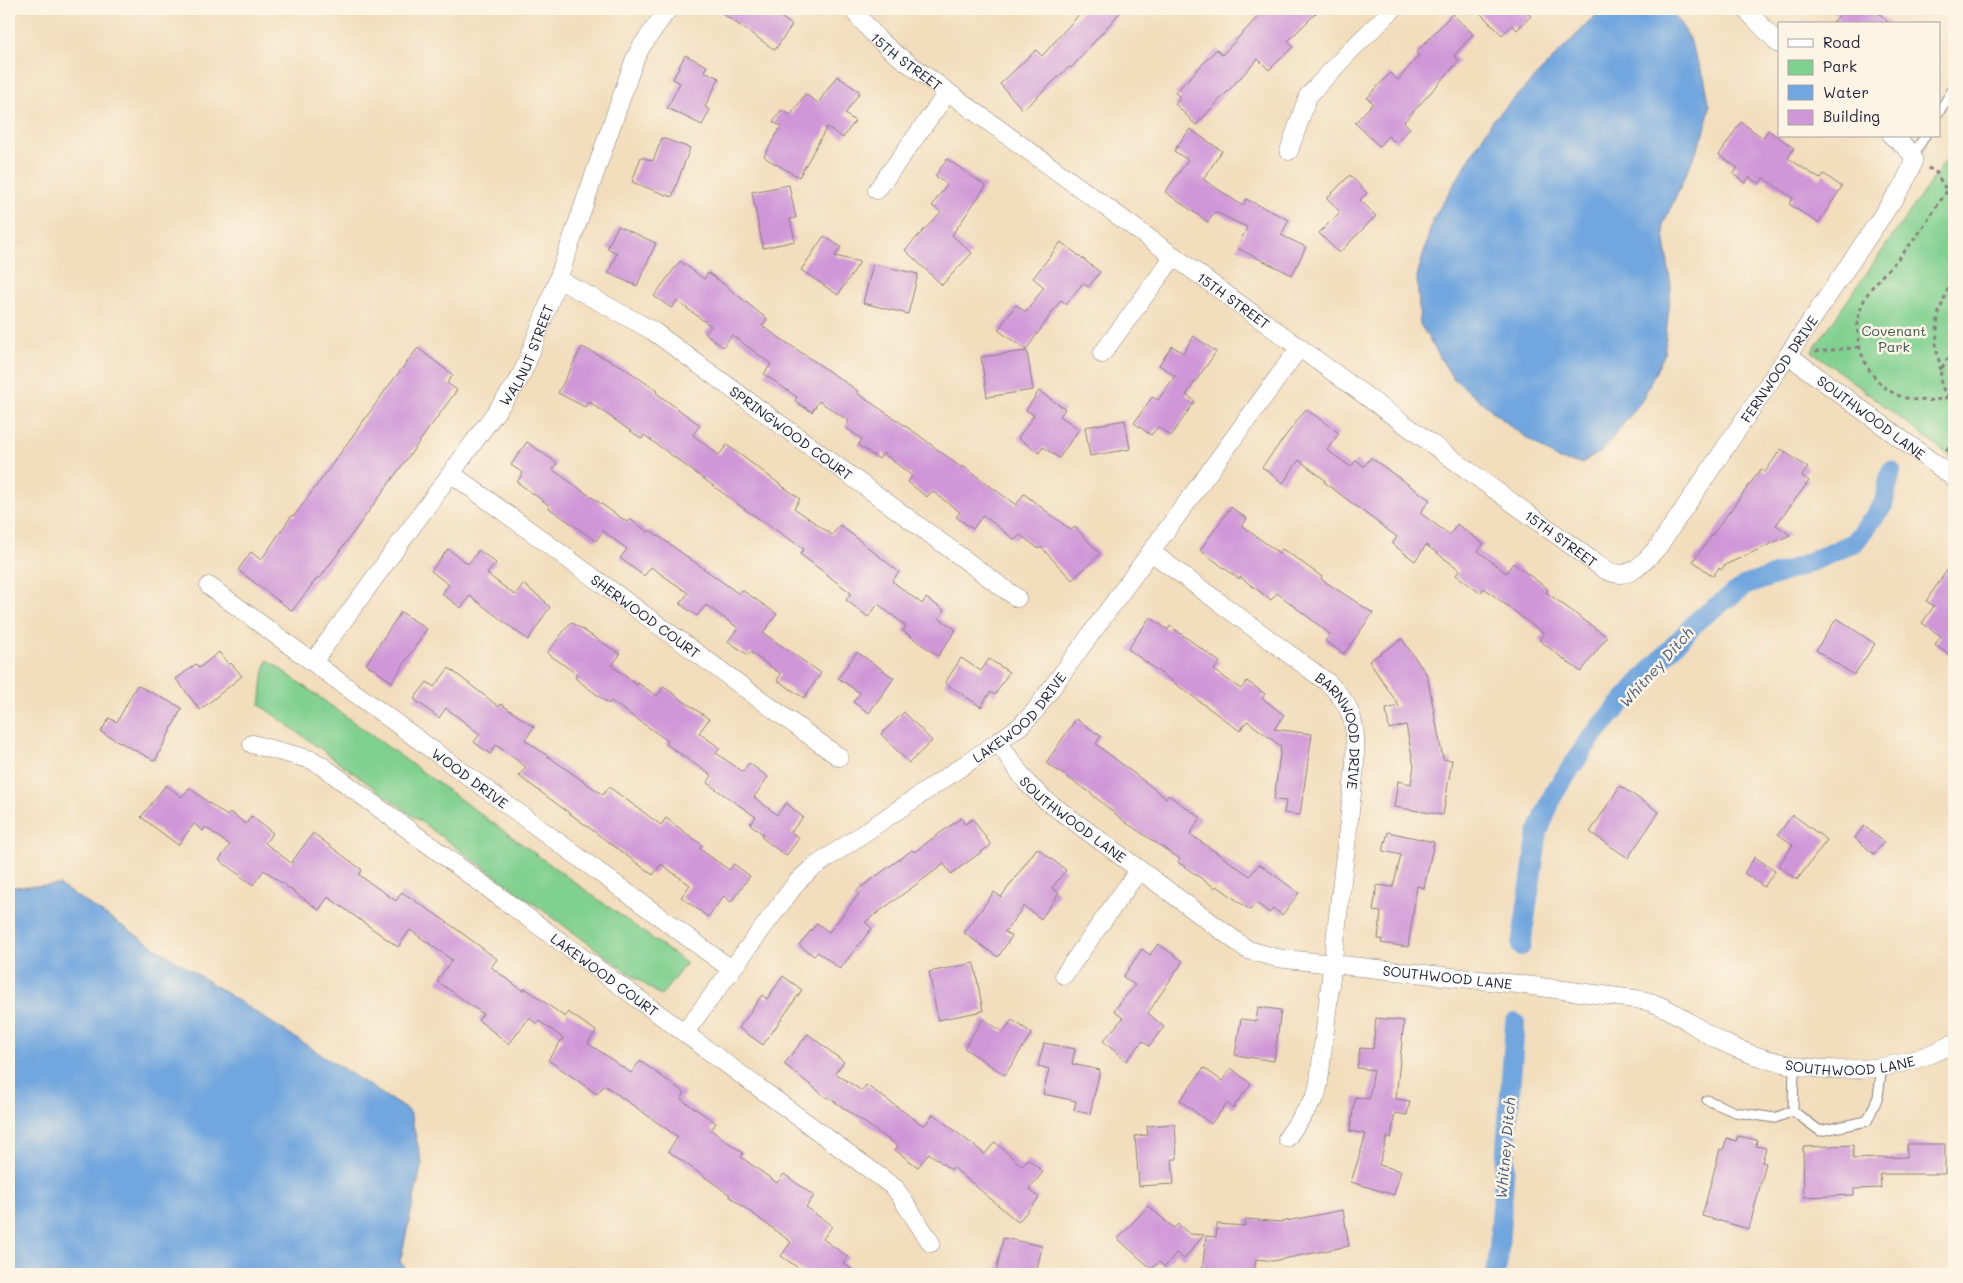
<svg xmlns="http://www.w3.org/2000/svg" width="1963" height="1283" font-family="Mali,sans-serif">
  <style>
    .green { fill: #80d090; stroke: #517966 }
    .water { fill: #71a6de; stroke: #4a648c }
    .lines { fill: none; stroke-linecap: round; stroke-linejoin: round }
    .canal { stroke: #71a6de; stroke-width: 20 }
    .building { fill: #cf97d8 }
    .lane-casing { stroke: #8a807c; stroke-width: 11 }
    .street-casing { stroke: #8a807c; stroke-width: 19 }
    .path { stroke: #8a807c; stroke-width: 3; stroke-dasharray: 4 4; stroke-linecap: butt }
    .lane { stroke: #fff; stroke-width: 9 }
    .street { stroke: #fff; stroke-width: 18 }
    .labels { text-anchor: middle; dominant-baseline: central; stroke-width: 5; stroke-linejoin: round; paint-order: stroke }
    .street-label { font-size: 14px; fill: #22223b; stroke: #fcf5e5 }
    .park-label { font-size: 14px; fill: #3e5654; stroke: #fcf5e5 }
    .water-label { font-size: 15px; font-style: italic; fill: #42577c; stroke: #fcf5e5 }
  </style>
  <rect width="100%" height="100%" fill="#fcf5e5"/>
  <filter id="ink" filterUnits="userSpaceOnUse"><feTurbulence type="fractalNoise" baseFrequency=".02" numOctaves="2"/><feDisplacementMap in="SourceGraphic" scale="10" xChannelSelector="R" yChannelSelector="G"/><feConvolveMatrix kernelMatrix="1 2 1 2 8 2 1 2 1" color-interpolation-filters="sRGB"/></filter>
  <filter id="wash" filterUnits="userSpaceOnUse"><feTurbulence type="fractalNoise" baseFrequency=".0096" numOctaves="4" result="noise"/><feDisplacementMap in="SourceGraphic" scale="20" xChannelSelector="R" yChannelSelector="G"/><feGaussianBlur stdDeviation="1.12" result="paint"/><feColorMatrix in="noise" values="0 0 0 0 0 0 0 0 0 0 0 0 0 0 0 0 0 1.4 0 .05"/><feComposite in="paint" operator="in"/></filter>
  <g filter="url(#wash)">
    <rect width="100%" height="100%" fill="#f2ddbc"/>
    <g class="green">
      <path d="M1946 160 1954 167V459L1812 351Z"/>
      <path d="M268 660 686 963 661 996 260 705C263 690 261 672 268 660Z"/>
    </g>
    <g class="water">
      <path d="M1602 9H1670L1686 32 1704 77 1710 107 1704 134 1663 225 1671 287 1664 355 1641 402 1601 452 1581 463 1559 460 1514 429 1452 377 1420 324 1417 277 1433 219 1493 120Z"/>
      <path d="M59 885 410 1112 422 1163 400 1262 411 1274H9V887Z"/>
      <path d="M569 1267 594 1274H551Z"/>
    </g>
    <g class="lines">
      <g class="canal">
        <path d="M1521 946 1538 832 1554 793 1591 738 1638 684 1699 619 1744 586 1801 566 1854 543 1883 505 1891 471"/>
        <path d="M1495 1274 1498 1261 1515 1023"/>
      </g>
    </g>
    <g id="blocks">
      <g class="building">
        <path d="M716 9H769L792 25 775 50Z"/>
        <path d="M1084 9H1123L1071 68 1069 67 1023 110 1000 84 1036 50 1042 56Z"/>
        <path d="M1265 9H1320L1288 41 1293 47 1269 70 1258 59 1196 125 1175 104 1181 98 1175 93 1217 49 1222 55Z"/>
        <path d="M1476 9H1527L1525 11 1531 16 1517 30 1512 25 1502 35Z"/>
        <path d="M1832 9H1875L1890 24H1831L1839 16Z"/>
        <path d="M1452 14 1473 34 1454 56 1459 61 1404 122 1410 128 1396 143 1388 136 1379 146 1355 123 1373 103 1367 98 1390 73 1398 80 1419 55 1416 53Z"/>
        <path d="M685 55 707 66 704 71 719 78 705 107 710 110 702 125 667 108 680 83 673 79Z"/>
        <path d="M837 76 860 92 845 114 855 121 843 138 827 127 799 177 767 159 764 156 781 126 773 122 781 110 791 115 805 94 818 103Z"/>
        <path d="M1741 122 1763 138 1768 130 1794 148 1788 158 1820 179 1824 174 1842 187 1818 223 1789 204 1793 198 1763 178 1759 184 1749 177 1745 183 1733 174 1738 168 1719 155Z"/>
        <path d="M1190 129 1222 151 1203 179 1243 206 1246 199 1289 220 1281 235 1306 247 1292 275 1237 248 1247 227 1215 212 1208 222 1165 192 1188 160 1174 151Z"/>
        <path d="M662 138 690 148 672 197 632 182 641 157 653 161Z"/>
        <path d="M947 159 986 186 952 235 972 253 942 285 905 250 941 212 932 206 947 184 935 176Z"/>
        <path d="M1350 175 1367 193 1360 200 1376 216 1339 253 1319 233 1340 212 1327 198Z"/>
        <path d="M789 185 796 218 790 219 795 241 763 248 752 192Z"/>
        <path d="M618 226 656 243 637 286 608 273 617 253 607 248Z"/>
        <path d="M824 236 841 247 835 256 860 262 838 295 801 270Z"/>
        <path d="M1061 242 1100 272 1088 287 1083 283 1066 304 1061 300 1026 350 998 330 1016 305 1026 312 1044 287 1033 278Z"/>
        <path d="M680 261 704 279 708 273 721 282 767 319 762 326 858 391 857 393 917 434 962 468 963 466 1016 505 1024 494 1071 530 1075 527 1100 554 1072 580 1041 547 1039 549 1020 535 1015 540 983 515 973 529 956 517 960 512 932 491 927 497 908 482 912 476 883 453 879 459 858 445 862 439 845 427 849 421 819 401 812 412 795 401 797 397 764 374 771 364 732 335 723 347 705 333 711 326 677 301 671 308 654 296Z"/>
        <path d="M873 264 918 274 908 314 863 303Z"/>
        <path d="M1194 336 1216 352 1186 395 1195 401 1171 436 1158 427 1151 435 1134 423 1152 397 1158 400 1175 376 1159 365 1172 346 1183 353Z"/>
        <path d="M582 347 623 367 657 391 656 393 700 425 693 435 719 455 727 445 800 499 794 508 832 535 840 525 899 572 892 581 922 604 926 598 944 610 939 618 956 630 938 656 903 631 906 626 878 604 868 617 846 600 851 593 800 554 804 549 746 510 644 435 642 439 588 401 585 407 558 393Z"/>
        <path d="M418 348 453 375 447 383 457 390 320 578 318 577 292 611 238 570 251 552 261 560 292 515 294 516 323 477 390 384Z"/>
        <path d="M1027 351 1033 390 987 397 981 357Z"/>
        <path d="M1039 391 1065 409 1060 416 1079 429 1059 458 1043 447 1039 453 1018 438 1034 415 1026 410Z"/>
        <path d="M1306 409 1339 433 1327 450 1351 467 1356 460 1364 466 1371 458 1430 500 1420 513 1450 535 1457 524 1484 544 1478 551 1506 573 1513 563 1548 589 1546 592 1607 637 1581 672 1539 640 1544 634 1484 588 1480 593 1456 575 1460 570 1426 545 1415 561 1392 544 1397 537 1324 482 1325 480 1299 460 1283 483 1262 467Z"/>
        <path d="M1125 420 1130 449 1090 456 1085 427Z"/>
        <path d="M527 442 557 463 553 470 627 522 630 519 648 532 650 530 739 594 742 590 777 614 763 633 821 673 804 698 777 680 781 674 750 652 748 655 728 641 738 628 706 605 697 616 680 604 688 593 651 567 644 576 620 558 627 549 603 531 596 541 549 508 550 506 517 482 523 473 511 465Z"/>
        <path d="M1781 449 1808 468 1802 476 1809 481 1776 525 1790 535 1725 565 1721 570 1719 568 1713 576 1693 561 1761 469 1765 472Z"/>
        <path d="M1231 507 1247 519 1242 526 1279 553 1282 549 1293 556 1322 577 1321 579 1373 613 1344 654 1325 641 1330 634 1277 593 1271 600 1240 577 1239 579 1200 550Z"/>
        <path d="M448 549 468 564 479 550 496 563 487 574 515 595 523 584 546 602 545 603 550 607 528 640 470 596 461 608 442 594 449 585 431 571Z"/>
        <path d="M1954 560V658L1935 645 1941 636 1922 623 1934 606 1926 601Z"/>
        <path d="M401 612 427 629 392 682 366 664Z"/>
        <path d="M1150 617 1168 630 1170 626 1220 662 1214 670 1241 689 1247 681 1265 694 1262 698 1284 715 1274 729 1312 734 1300 815 1284 813 1286 801 1274 800 1281 746 1247 721 1240 731 1128 649Z"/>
        <path d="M1837 618 1875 644 1854 675 1816 650Z"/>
        <path d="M571 622 620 654 612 666 637 685 638 683 657 696 664 687 709 719 699 733 720 748 716 753 743 772 749 763 768 777 754 797 777 815 786 803 803 817 791 832 799 838 786 856 761 837 763 834 750 824 756 817 707 783 712 776 666 744 668 741 611 701 609 704 575 678 578 675 547 653Z"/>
        <path d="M1402 639 1427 675 1443 759 1452 760 1443 815 1394 807 1398 781 1411 784 1414 766 1406 725 1389 729 1386 709 1399 706 1369 661Z"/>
        <path d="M219 652 229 665 231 663 242 676 200 710 176 679 196 664 199 668Z"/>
        <path d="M857 652 894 678 869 713 853 702 860 693 838 678Z"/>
        <path d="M961 658 981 671 989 659 1009 672 995 695 990 692 981 707 945 683Z"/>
        <path d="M449 668 499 707 501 704 534 727 525 740 603 795 609 787 661 825 666 818 702 845 700 849 729 870 734 864 750 876 731 902 724 896 708 917 681 897 690 885 661 864 653 875 519 776 526 767 496 745 490 754 474 742 480 734 446 708 439 718 414 699 427 682 434 687Z"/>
        <path d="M137 685 182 708 155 761 101 732 109 718 117 722Z"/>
        <path d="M904 712 932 741 909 763 881 734Z"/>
        <path d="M1076 719 1101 736 1096 744 1166 798 1168 795 1201 818 1190 834 1250 876 1259 864 1299 893 1282 915 1273 908 1270 913 1256 903 1250 910 1217 886 1215 888 1178 862 1180 859 1125 822 1088 791 1046 763Z"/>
        <path d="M166 785 182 797 189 788 227 816 230 812 246 824 251 816 273 833 265 843 291 863 313 833 362 870 359 875 396 901 402 892 444 920 497 959 491 967 523 991 525 988 565 1017 568 1012 596 1031 588 1043 631 1073 640 1061 685 1093 681 1099 716 1123 711 1130 743 1153 741 1157 777 1183 784 1174 814 1196 806 1207 832 1226 823 1239 848 1257 843 1263 858 1274H807L781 1256 791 1242 729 1196 730 1195 668 1151 678 1137 604 1085 597 1094 548 1060 563 1038 539 1021 537 1024 529 1018 509 1044 478 1020 483 1014 437 981 452 960 410 930 398 947 328 897 319 910 264 870 253 885 219 860 230 845 205 827 203 831 194 824 178 845 141 817Z"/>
        <path d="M1620 786 1659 812 1628 858 1590 832Z"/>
        <path d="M1793 815 1827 840 1797 880 1778 866 1793 845 1778 834Z"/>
        <path d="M961 818 965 824 973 819 991 845 951 874 944 864 865 922 872 928 840 969 818 952 814 956 799 945 817 923 829 932 859 894 856 891 912 850 914 852Z"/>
        <path d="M1864 826 1884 842 1874 854 1855 838Z"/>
        <path d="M1388 832 1434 842 1424 888 1417 886 1408 947 1381 943 1382 939H1378L1381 912 1373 911 1377 885 1393 887 1401 855 1383 851Z"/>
        <path d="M1037 848 1066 870 1052 888 1059 893 1041 919 1024 906 1005 932 1012 936 998 957 964 933 994 892 1001 897Z"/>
        <path d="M1755 857 1775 871 1764 887 1744 873Z"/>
        <path d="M1158 944 1183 961 1148 1013 1164 1027 1149 1046 1143 1041 1126 1061 1103 1041 1123 1018 1114 1010 1135 985 1123 977 1142 949 1150 955Z"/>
        <path d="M974 963 983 1011 938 1020 929 972Z"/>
        <path d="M783 976 802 990 763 1045 739 1028 762 995 767 999Z"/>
        <path d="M1258 1007 1281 1010 1274 1061 1235 1055 1241 1019 1256 1021Z"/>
        <path d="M1376 1018 1404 1021 1396 1099 1410 1101 1407 1115 1395 1113 1391 1138 1387 1137 1379 1165 1401 1171 1394 1195 1351 1182 1366 1134 1350 1131 1355 1097 1369 1099 1374 1070 1357 1068 1360 1048 1373 1049Z"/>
        <path d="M983 1019 1003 1032 1012 1020 1032 1033 1005 1075 964 1048Z"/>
        <path d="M808 1034 844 1062 835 1073 862 1091 866 1085 924 1126 933 1114 985 1154 995 1142 1022 1166 1028 1159 1043 1172 1029 1189 1039 1198 1018 1222 953 1167 951 1170 929 1153 918 1167 895 1150 898 1146 828 1097 827 1098 784 1064Z"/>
        <path d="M1044 1043 1075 1049 1072 1064 1100 1070 1090 1114 1074 1110 1076 1101 1043 1094 1049 1069 1038 1066Z"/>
        <path d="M1204 1068 1222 1081 1231 1068 1251 1084 1233 1108 1227 1103 1211 1124 1180 1100Z"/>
        <path d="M1175 1124 1177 1159H1172L1174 1184 1139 1186 1135 1136 1148 1135 1147 1126Z"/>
        <path d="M1738 1136 1757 1140 1756 1146 1766 1148 1762 1162 1766 1163 1749 1229 1702 1216 1720 1149 1723 1150 1727 1138 1736 1141Z"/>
        <path d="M1907 1144H1945V1174H1880L1881 1188 1854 1189V1195L1804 1197 1803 1147 1853 1145V1159L1907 1157Z"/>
        <path d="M1148 1206 1174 1228 1178 1224 1190 1234 1204 1235 1184 1259 1176 1253 1165 1267 1159 1262 1152 1269 1118 1239Z"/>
        <path d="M1343 1210 1349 1246 1273 1261 1256 1259 1254 1274 1202 1272 1206 1236 1216 1237 1217 1224 1245 1226 1246 1219 1281 1222Z"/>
        <path d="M1003 1238 1042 1246 1036 1274H996Z"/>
      </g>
    </g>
  </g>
  <g filter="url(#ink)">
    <use href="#blocks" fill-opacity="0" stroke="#8a807c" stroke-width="1"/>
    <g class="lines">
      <defs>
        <g id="lane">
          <path d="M9 10V9"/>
          <path d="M1939 112 1954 87"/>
          <path d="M1913 155 1925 136"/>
          <path d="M1707 1100 1735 1112 1775 1118 1793 1111 1794 1066"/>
          <path d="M1793 1111 1820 1131 1867 1121 1878 1097 1882 1066"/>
        </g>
        <g id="street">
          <path id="s1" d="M852 9 877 38 893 52 1605 570C1630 582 1642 564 1658 547L1903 185C1918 155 1918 157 1892 136"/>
          <path d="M1745 9 1779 44"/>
          <path d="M1289 151 1308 96 1349 52 1393 9"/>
          <path d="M877 190 948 92"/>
          <path id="s2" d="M558 279 653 331 1017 598"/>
          <path d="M1102 354 1174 256"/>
          <path id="s3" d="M1788 355 1954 478"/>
          <path id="s4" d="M452 474 839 757"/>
          <path id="s5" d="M1151 552 1327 682C1357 709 1356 730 1355 767L1319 1082 1316 1096 1287 1138"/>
          <path id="s6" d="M209 586 731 969"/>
          <path id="s7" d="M313 662 517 383 525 367 558 279 634 61 641 47 668 9"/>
          <path id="s8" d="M998 742 1027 783 1044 799 1248 950 1277 958 1517 984 1642 1000C1672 1006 1695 1029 1722 1042 1792 1076 1885 1081 1954 1043"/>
          <path id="s9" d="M252 744 312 760 322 766 895 1188 931 1243"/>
          <path d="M1064 975 1139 870"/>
          <path id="s10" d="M685 1032 797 882 811 869 998 742 1020 726 1034 712 1300 347"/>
        </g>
      </defs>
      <use href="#lane" class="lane-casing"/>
      <use href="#street" class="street-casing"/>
      <g class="path">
        <path d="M1928 168 1935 171 1954 203"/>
        <path d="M1947 191C1934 210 1922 230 1908 247 1896 262 1881 275 1870 290 1849 320 1856 360 1881 384 1898 401 1927 404 1949 397"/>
        <path d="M1815 352 1859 347"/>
        <path d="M1954 352C1937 366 1935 388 1954 401"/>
        <path d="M1941 370 1936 347 1938 315 1954 273"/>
        <path d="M1946 451 1954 442"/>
      </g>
      <use href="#lane" class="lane"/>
      <use href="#street" class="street"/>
    </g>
  </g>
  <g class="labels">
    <g class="street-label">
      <text stroke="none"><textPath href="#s1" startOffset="76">15TH STREET</textPath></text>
      <text stroke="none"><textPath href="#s1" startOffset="481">15TH STREET</textPath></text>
      <text stroke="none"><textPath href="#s7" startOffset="375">WALNUT STREET</textPath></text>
      <text stroke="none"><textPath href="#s1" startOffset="1219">FERNWOOD DRIVE</textPath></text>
      <text stroke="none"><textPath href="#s3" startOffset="104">SOUTHWOOD LANE</textPath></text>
      <text stroke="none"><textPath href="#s2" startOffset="280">SPRINGWOOD COURT</textPath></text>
      <text stroke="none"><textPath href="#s1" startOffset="886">15TH STREET</textPath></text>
      <text stroke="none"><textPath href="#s4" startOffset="240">SHERWOOD COURT</textPath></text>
      <text stroke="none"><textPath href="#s10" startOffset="465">LAKEWOOD DRIVE</textPath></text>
      <text stroke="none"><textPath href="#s5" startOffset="271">BARNWOOD DRIVE</textPath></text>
      <text stroke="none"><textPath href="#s6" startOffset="324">WOOD DRIVE</textPath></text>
      <text stroke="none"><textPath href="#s8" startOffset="109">SOUTHWOOD LANE</textPath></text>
      <text stroke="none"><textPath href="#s9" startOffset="425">LAKEWOOD COURT</textPath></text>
      <text stroke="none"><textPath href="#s8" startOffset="529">SOUTHWOOD LANE</textPath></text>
      <text stroke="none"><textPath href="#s8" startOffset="948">SOUTHWOOD LANE</textPath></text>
    </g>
    <g class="park-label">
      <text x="1894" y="330">Covenant<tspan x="1894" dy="16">Park</tspan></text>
    </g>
    <g class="water-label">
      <text transform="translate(1656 667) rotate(-48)">Whitney Ditch</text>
      <text transform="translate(1505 1148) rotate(-85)">Whitney Ditch</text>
    </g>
  </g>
  <rect width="1963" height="1283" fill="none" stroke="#fcf5e5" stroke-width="30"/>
  <rect x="1778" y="22" width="162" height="115" fill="#fcf5e5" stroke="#a5a1a1"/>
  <rect x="1788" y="39" width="25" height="8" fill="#ffffff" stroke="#a5a1a1"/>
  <text x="1823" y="48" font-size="15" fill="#22223b">Road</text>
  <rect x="1788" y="60" width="25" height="15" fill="#80d090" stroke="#a5a1a1"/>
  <text x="1823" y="72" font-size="15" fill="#22223b">Park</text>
  <rect x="1788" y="85" width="25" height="15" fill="#71a6de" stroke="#a5a1a1"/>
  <text x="1823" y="98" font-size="15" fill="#22223b">Water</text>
  <rect x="1788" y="110" width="25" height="15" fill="#cf97d8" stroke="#a5a1a1"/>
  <text x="1823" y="122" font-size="15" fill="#22223b">Building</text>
</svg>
